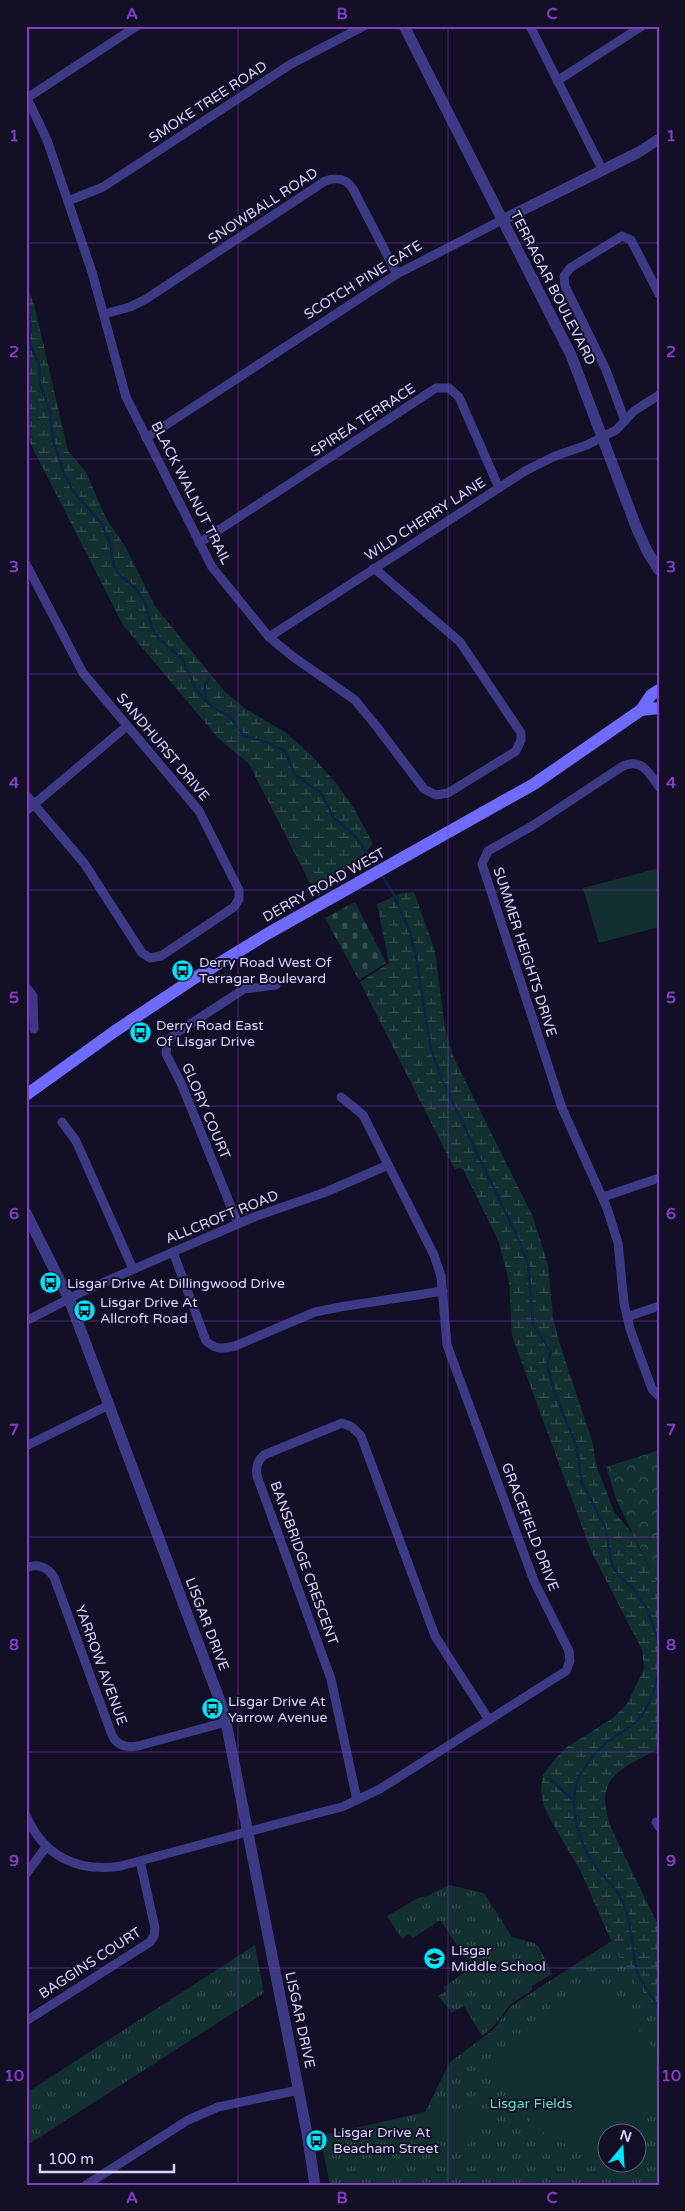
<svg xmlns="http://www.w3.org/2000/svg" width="685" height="2211" font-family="'Varela Round',sans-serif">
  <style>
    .grass { fill: url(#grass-tufts); fill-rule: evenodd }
    .forest { fill: url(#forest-crowns) }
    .wetland { fill: url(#wetland-marsh) }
    .cemetery { fill: url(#cemetery-stones) }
    .garden { fill: #12302f }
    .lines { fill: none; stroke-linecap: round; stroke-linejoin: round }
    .stream { stroke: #0c2248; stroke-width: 2.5 }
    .minor { stroke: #3d3a85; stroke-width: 9 }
    .tertiary { stroke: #3d3a85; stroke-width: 11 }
    .secondary { stroke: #6f6bff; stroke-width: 12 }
    .grid { fill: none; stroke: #843dc5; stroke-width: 1; stroke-opacity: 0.55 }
    .labels { text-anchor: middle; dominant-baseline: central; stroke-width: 4; stroke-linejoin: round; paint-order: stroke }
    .street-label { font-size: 14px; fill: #d9d4ff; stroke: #130f26 }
    .poi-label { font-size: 14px; fill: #d9d4ff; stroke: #130f26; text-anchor: start }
    .park-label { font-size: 14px; fill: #5fe0c0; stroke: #130f26 }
    .neatline { fill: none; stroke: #843dc5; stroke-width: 2 }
    .grid-label { font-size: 16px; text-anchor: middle; font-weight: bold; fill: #843dc5 }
  </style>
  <defs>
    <pattern id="grass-tufts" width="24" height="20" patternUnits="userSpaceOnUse" patternTransform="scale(1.25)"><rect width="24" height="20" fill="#12302f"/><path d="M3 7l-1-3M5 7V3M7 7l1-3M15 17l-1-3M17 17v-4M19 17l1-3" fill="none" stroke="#344d4e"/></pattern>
    <pattern id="forest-crowns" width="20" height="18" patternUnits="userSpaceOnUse" patternTransform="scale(1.25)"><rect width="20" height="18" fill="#12302f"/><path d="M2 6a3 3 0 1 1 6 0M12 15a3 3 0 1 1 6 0" fill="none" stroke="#344d4e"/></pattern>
    <pattern id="wetland-marsh" width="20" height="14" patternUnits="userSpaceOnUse" patternTransform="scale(1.25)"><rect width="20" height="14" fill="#12302f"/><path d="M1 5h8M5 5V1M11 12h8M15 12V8" fill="none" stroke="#344d4e"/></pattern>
    <pattern id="cemetery-stones" width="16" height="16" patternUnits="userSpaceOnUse" patternTransform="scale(1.25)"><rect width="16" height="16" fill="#12302f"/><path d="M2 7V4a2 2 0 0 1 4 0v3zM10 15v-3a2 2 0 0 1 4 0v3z" fill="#344d4e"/></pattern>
  </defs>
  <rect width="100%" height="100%" fill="#130f26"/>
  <g class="grass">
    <path d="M449 1885 484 1893 512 1937 534 1943 539 1947 552 1974 532 1986V1990L510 2005 492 2028 482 2036 464 2006 452 2013 438 1996 446 1991 444 1987 472 1967 440 1920 413 1938 409 1934 402 1939 387 1916 418 1898 427 1896Z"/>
    <path d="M613 1940 659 2016V2185H330L320 2136 425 2112 450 2062 493 2030 511 2006ZM608 2134H638V2164H608Z"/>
    <path d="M255 1945 264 1993 26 2146V2093Z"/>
  </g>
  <path class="forest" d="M659 1450V1588L617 1501 606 1467Z"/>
  <g class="wetland">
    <path d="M26 282 34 304 68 451 86 472 106 518 126 548 155 606 224 691 247 710 285 732 311 755 337 784 355 810 373 844 356 863 312 887 249 764 218 738 123 625 27 437Z"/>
    <path d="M414 892 435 951 445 1029 453 1056 533 1217 548 1265 553 1317 558 1338 592 1441 597 1467 614 1512 632 1533 659 1588V1749C618 1770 592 1778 612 1830L659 1927V2017L616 1952 581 1872 550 1819 543 1804 541 1790 543 1775 554 1760 567 1747 613 1718 627 1704 644 1669 642 1650 591 1551 512 1336 509 1281 498 1240 463 1169 459 1168 455 1170 360 982 389 963 377 904 402 893Z"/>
  </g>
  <path class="cemetery" d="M355 902 386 963 359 980 325 918Z"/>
  <g class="garden">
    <path d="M659 868V927L599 943 583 888Z"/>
    <path d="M587 1984 604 1986 659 2056V2109L628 2133 608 2134 607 2143C546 2161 518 2106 486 2065Z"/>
    <path d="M464 2110 475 2113C479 2120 483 2127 476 2133L469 2135 468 2144 462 2150C455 2149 456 2145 450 2141 446 2137 440 2138 436 2134 432 2129 435 2124 432 2119L436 2115Z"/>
  </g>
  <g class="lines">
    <g class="stream">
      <path d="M26 313 30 317 31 326 29 341 39 365 40 384 50 411 53 441 65 476 73 491 102 524 110 544 114 566 119 574 137 590 145 603 152 628 160 640 182 659 196 689 205 700 215 709 229 716 244 736 269 743 285 751 295 775 321 793 334 818 356 837 376 867"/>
      <path d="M205 700V685L209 678"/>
      <path d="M381 874 393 893 410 932 416 957 431 1050 442 1080 517 1236 528 1264 533 1324 551 1352 547 1365 554 1391 577 1448 582 1483 605 1527 612 1565 620 1577 632 1587 647 1609 659 1642"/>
      <path d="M659 1670C656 1686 650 1706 639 1719 631 1728 621 1732 611 1739 599 1747 589 1761 581 1773 565 1802 579 1846 598 1870 607 1880 616 1888 622 1900 632 1921 631 1945 636 1967 640 1982 650 1995 659 2007"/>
      <path d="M550 1779 574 1801"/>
    </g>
    <g class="minor">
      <path d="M530 26 602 169"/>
      <path d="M557 81 642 26"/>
      <path d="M26 96 47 140 92 272 126 397 212 567 269 637 292 656 355 700 377 727 424 789 436 795 448 793 516 751 521 740V733L460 642 374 568"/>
      <path d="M27 98 137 26"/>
      <path d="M68 201 103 187 291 64 364 26"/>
      <path d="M104 314 130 307 146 299 325 181C337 177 346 178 353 189L397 274"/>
      <path d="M625 421 606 370 565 286 564 276 570 268 622 236 631 240 659 294"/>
      <path d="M146 438 397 274 502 220"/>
      <path d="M199 543 436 388H449L459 397 499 488"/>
      <path d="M26 564 83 673 199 811 239 890V899L234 907 161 956 150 958 142 953 84 863 26 795"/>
      <path d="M269 637 525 471 555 456 587 445 616 430 634 411 659 395"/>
      <path d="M659 787C649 773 642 758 623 766L532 826 488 851 482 864 562 1108 607 1208 618 1243 624 1303 630 1329 652 1389 659 1396"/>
      <path d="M26 811 127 726"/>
      <path d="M26 987 33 996 34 1029"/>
      <path d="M62 1122 76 1141 133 1269"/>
      <path d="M603 1197 659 1178"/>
      <path d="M238 1224 181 1083 166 1054 167 1042 175 1034 244 989 276 985"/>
      <path d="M173 1252 206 1341C216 1350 222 1349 235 1346L315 1312 340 1307 443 1291"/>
      <path d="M627 1317 659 1306"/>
      <path d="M26 1321 84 1291 173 1252 254 1217 326 1192 388 1165"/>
      <path d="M26 1446 109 1405"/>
      <path d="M26 1568C37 1563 47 1567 54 1577L112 1735C117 1746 127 1748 138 1746L226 1722"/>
      <path d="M357 1800 331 1679 257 1476C256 1467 257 1461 264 1455L342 1423 352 1427 361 1436 435 1636 489 1720"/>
      <path d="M26 1815C43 1856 78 1873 121 1866L318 1813 342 1807 380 1789 566 1671 570 1661 569 1651 534 1581 447 1345 441 1276 434 1255 363 1115 341 1097"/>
      <path d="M656 1822 659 1827"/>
      <path d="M26 1874 46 1847"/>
      <path d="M26 2021 150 1942 154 1936 155 1928 140 1861"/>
      <path d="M86 2185 188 2120 218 2107 299 2090"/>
    </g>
    <g class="tertiary">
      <path d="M404 26 571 355 637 529 647 551 659 570"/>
      <path d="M502 220 639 152 659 139"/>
      <path d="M26 1213 69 1299 221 1704 226 1722 307 2133 315 2185"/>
    </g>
    <g class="secondary">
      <path d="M641 710 659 708"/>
      <path d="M26 1095 115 1031 190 981 267 934 534 784 641 710 651 695 659 690"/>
    </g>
  </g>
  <path class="grid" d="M238 26V2185M448 26V2185M26 243H659M26 459H659M26 674H659M26 890H659M26 1106H659M26 1321H659M26 1537H659M26 1752H659M26 1968H659"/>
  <defs>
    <symbol id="bus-disc" viewBox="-11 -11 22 22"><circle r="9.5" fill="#00e5ff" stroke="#130f26"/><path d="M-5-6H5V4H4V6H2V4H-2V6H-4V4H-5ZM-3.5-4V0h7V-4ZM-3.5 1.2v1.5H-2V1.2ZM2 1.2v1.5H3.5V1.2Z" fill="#111"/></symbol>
    <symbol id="school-disc" viewBox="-11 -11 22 22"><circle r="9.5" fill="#00e5ff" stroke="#130f26"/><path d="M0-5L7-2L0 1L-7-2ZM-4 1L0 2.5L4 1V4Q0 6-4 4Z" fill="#111"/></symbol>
  </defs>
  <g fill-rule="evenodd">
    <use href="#bus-disc" x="170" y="958" width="25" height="25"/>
    <use href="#bus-disc" x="128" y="1020" width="25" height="25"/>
    <use href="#bus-disc" x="38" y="1270" width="25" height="25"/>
    <use href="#bus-disc" x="72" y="1298" width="25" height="25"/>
    <use href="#bus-disc" x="200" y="1696" width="25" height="25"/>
    <use href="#school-disc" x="422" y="1946" width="25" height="25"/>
    <use href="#bus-disc" x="304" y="2128" width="25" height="25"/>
  </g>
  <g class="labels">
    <g class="street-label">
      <text transform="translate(208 102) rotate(-33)">SMOKE TREE ROAD</text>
      <text transform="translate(263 206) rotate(-33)">SNOWBALL ROAD</text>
      <text transform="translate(363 280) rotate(-32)">SCOTCH PINE GATE</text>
      <text transform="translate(553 288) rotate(63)">TERRAGAR BOULEVARD</text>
      <text transform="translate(363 420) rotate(-33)">SPIREA TERRACE</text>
      <text transform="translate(191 493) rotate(63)">BLACK WALNUT TRAIL</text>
      <text transform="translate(425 519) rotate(-33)">WILD CHERRY LANE</text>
      <text transform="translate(163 747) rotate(50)">SANDHURST DRIVE</text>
      <text transform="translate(324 885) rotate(-29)">DERRY ROAD WEST</text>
      <text transform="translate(525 952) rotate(72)">SUMMER HEIGHTS DRIVE</text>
      <text transform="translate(206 1111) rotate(67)">GLORY COURT</text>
      <text transform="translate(222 1217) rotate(-22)">ALLCROFT ROAD</text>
      <text transform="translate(530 1527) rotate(69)">GRACEFIELD DRIVE</text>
      <text transform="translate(304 1563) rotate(70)">BANSBRIDGE CRESCENT</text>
      <text transform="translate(207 1624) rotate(69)">LISGAR DRIVE</text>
      <text transform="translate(101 1665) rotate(70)">YARROW AVENUE</text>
      <text transform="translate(90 1963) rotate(-33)">BAGGINS COURT</text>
      <text transform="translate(300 2020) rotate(78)">LISGAR DRIVE</text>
    </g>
    <g class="poi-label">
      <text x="199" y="962">Derry Road West Of<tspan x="199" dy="16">Terragar Boulevard</tspan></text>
      <text x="156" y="1025">Derry Road East<tspan x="156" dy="16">Of Lisgar Drive</tspan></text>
      <text x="67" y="1283">Lisgar Drive At Dillingwood Drive</text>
      <text x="100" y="1302">Lisgar Drive At<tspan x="100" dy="16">Allcroft Road</tspan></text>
      <text x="228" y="1701">Lisgar Drive At<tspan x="228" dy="16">Yarrow Avenue</tspan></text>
      <text x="451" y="1950">Lisgar<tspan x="451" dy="16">Middle School</tspan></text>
      <text x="333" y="2132">Lisgar Drive At<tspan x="333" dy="16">Beacham Street</tspan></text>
    </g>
    <g class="park-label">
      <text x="531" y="2103">Lisgar Fields</text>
    </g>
  </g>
  <rect width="685" height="2211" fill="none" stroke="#130f26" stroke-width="55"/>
  <g transform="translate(622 2148) rotate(18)"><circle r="24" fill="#130f26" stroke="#625e7d"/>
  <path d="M0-4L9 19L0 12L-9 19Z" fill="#00e5ff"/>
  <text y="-8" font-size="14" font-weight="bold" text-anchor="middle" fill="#d9d4ff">N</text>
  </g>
  <path d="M40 2164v8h134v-8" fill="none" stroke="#d9d4ff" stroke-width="2.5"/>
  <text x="48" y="2164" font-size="15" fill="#d9d4ff" stroke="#130f26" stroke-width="4" paint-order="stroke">100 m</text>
  <rect x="28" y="28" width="630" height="2156" class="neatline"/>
  <g class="grid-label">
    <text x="132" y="19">A</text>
    <text x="342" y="19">B</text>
    <text x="552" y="19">C</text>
    <text x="14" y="141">1</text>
    <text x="671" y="141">1</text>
    <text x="14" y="357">2</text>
    <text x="671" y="357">2</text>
    <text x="14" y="572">3</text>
    <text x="671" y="572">3</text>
    <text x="14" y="788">4</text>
    <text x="671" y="788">4</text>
    <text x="14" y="1003">5</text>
    <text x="671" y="1003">5</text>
    <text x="14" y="1219">6</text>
    <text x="671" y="1219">6</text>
    <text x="14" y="1435">7</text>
    <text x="671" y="1435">7</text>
    <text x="14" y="1650">8</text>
    <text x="671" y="1650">8</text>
    <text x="14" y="1866">9</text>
    <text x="671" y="1866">9</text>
    <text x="14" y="2081">10</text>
    <text x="671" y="2081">10</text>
    <text x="132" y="2203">A</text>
    <text x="342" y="2203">B</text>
    <text x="552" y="2203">C</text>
  </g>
</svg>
